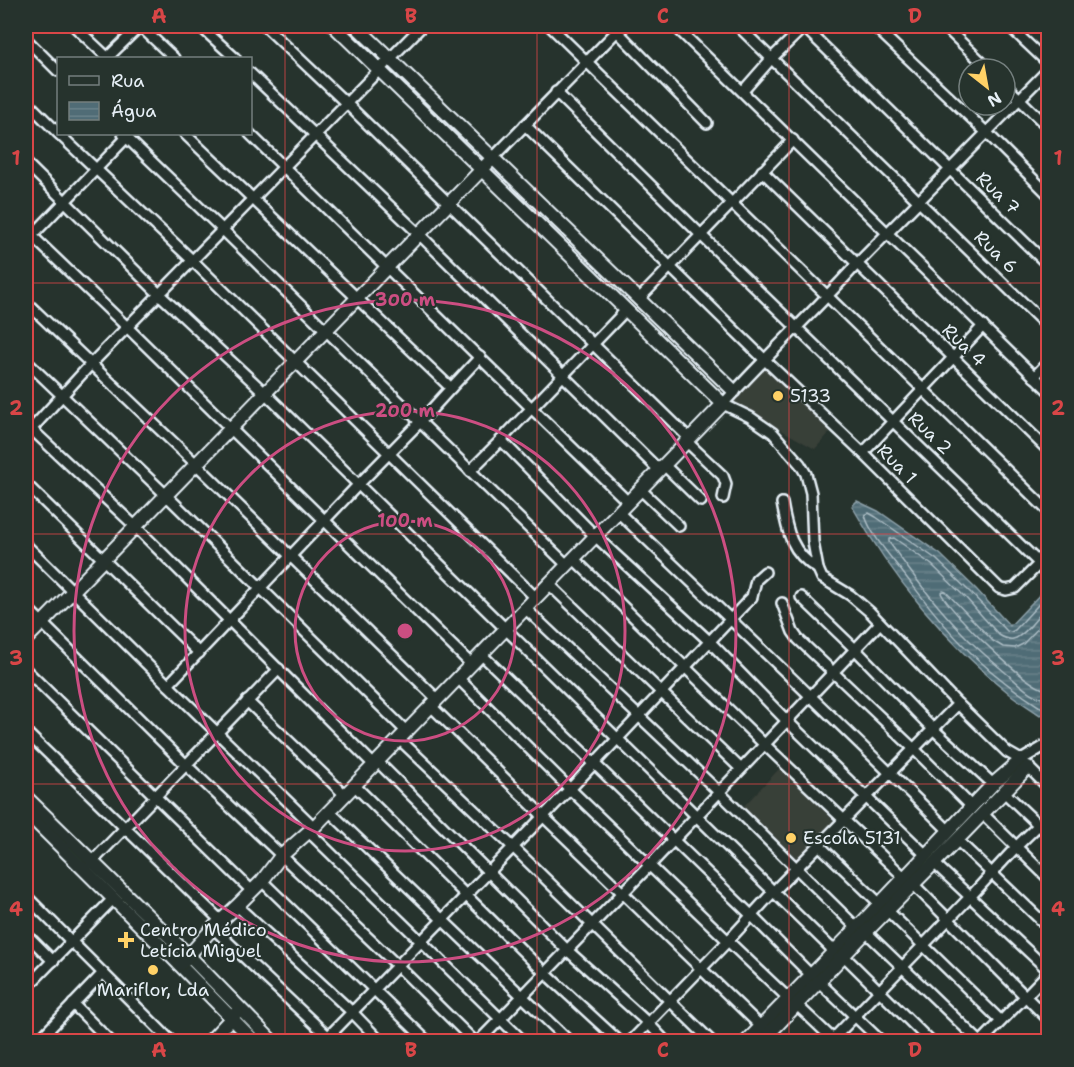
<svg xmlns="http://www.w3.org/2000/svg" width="1074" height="1067" font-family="'Shantell Sans',sans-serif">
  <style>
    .built { fill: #393f38 }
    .water { fill: url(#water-rules); stroke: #8da1aa; stroke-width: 1.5 }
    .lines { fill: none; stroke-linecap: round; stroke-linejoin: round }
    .shore { stroke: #abbcc4; stroke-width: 1.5 }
    .street-casing { stroke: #e8f1f8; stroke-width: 14 }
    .secondary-casing { stroke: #e8f1f8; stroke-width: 16 }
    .street { stroke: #26332d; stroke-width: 9 }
    .secondary { stroke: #26332d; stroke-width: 12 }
    .grid { fill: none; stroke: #d94647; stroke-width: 1.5; stroke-opacity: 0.55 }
    .ring { fill: none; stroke: #cc4e82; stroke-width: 3 }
    .poi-dot { fill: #ffd166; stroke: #26332d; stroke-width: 2 }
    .labels { text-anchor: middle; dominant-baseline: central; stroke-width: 4.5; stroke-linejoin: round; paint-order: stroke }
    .street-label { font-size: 18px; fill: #e8f1f8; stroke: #26332d }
    .poi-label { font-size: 18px; fill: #e8f1f8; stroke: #26332d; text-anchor: start }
    .centre { fill: #cc4e82; stroke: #26332d; stroke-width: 3 }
    .ring-label { font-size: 18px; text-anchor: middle; font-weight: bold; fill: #cc4e82; stroke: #26332d; stroke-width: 4.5; stroke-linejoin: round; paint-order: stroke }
    .neatline { fill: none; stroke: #d94647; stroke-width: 2 }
    .grid-label { font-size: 20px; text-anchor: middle; font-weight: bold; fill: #d94647 }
  </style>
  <defs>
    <pattern id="water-rules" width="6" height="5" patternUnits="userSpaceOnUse" patternTransform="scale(1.5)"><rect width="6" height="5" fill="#506c76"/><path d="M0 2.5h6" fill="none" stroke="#69818a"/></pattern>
  </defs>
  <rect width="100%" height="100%" fill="#26332d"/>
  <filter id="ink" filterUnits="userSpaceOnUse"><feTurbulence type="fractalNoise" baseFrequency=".0167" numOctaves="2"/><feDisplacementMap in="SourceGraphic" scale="12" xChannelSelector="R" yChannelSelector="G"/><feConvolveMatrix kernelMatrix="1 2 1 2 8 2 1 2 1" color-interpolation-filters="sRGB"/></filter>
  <g filter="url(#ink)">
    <g class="built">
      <path d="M765 367 831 431 815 449 732 402Z"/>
      <path d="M780 768 834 821 797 859 743 807Z"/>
    </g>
    <path class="water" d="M857 501 878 511 940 554 976 589 1010 626 1048 586V711L1040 715C1030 708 1020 702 1010 694 947 644 891 576 852 506Z"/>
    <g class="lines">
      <g class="shore">
        <path d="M1048 594 1015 630 1011 632 1007 631 971 593 936 559 876 517 869 513 865 515C870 534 891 557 903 573 922 597 940 622 962 644 985 668 1012 689 1040 707L1048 706"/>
        <path d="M1048 604C1041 613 1024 637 1013 639 1008 640 1004 638 999 635L966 598 932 565 894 538 889 539V542C913 576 939 610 968 639 980 651 993 662 1006 673 1018 683 1033 699 1048 699"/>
        <path d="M1048 618 1023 644 1015 648 1003 647 993 641 946 592 943 591 941 593C950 612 1029 690 1048 690"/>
      </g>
      <defs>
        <g id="street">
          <path d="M74 26 108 58"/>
          <path d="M140 26 174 58"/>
          <path d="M200 26 235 58"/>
          <path d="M265 26 346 103 689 438"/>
          <path d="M550 26 1048 511"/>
          <path d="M612 26 707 123"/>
          <path d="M675 26 1048 390"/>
          <path d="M738 26 1048 327"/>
          <path d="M803 26 1048 265"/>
          <path d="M874 26 987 133 1048 194"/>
          <path d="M944 26 989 69"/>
          <path d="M1009 26 1048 63"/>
          <path d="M26 39 58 71"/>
          <path d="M107 58 140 26"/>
          <path d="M1048 70 857 264C814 312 766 356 723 404L750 417 773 433 800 464 806 474 811 493 813 542 818 569 822 578 850 595 870 612 958 704 1007 752 1021 760 1048 787"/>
          <path d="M250 73 419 234 659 470"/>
          <path d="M1005 85 1048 127"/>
          <path d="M743 91 772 58 805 26"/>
          <path d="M556 92 701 235 1040 564"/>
          <path d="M26 101 58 133"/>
          <path d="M525 125 765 360 863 453 999 588 1006 590 1015 588 1048 555"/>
          <path d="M59 134 193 261 535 597"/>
          <path d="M123 134 223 230 567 565"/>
          <path d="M185 134 451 388 480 357"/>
          <path d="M250 134 628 502"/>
          <path d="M493 158 622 26"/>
          <path d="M26 163 160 295 265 393 834 951"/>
          <path d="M762 171 1048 450"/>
          <path d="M26 230 127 327 471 664"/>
          <path d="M26 242 129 135"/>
          <path d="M639 299 793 140"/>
          <path d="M26 302 196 464 437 699"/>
          <path d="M626 310 501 440 595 536 709 641 786 720 926 855"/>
          <path d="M26 361 166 495 406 731"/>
          <path d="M1034 377 1048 362"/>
          <path d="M26 424 136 527 374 765"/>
          <path d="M26 435 91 364 422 26"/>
          <path d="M686 441 723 476 726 484 723 498"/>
          <path d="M863 453 983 326"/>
          <path d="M664 465 701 501"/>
          <path d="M470 471 501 440"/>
          <path d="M26 484 199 653"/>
          <path d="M640 489 679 526"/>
          <path d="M782 503C787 531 791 553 818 569"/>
          <path d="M618 512C729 618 840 723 949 831"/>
          <path d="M26 545 168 685 314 827"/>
          <path d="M573 558 764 744 904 877"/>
          <path d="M549 584 741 769"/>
          <path d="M801 597 855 649 933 729 993 784"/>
          <path d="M782 603 793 632 798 639 913 748 972 807"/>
          <path d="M26 607 186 765 398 966 475 1042"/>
          <path d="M525 608 719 792 857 928"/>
          <path d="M481 654 752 916 811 975"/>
          <path d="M26 670 252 891"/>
          <path d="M458 678 570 789 728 941 630 1042"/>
          <path d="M168 685 358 485 420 422 451 388"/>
          <path d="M247 701 345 795"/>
          <path d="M431 706 543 816 777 1042"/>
          <path d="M26 732 220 920"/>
          <path d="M399 739 513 847 712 1042"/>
          <path d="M1021 760 1048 744"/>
          <path d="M377 761 567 950 648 1023 666 1042"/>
          <path d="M354 785 545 973 620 1042"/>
          <path d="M1004 792 1048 834"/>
          <path d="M329 811 570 1042"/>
          <path d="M983 814 1048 878"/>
          <path d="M309 832 524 1042"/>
          <path d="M957 840 1048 927"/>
          <path d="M819 845 879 903"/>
          <path d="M92 862 279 669"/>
          <path d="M934 863 1048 970"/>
          <path d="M262 881 428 1042"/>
          <path d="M913 884 1048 1019"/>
          <path d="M26 896 172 1042"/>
          <path d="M237 906 352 1012 381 1042"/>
          <path d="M887 910 1001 1021"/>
          <path d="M213 928 334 1042"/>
          <path d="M866 932 980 1042"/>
          <path d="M26 934 53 961"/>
          <path d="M844 956 931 1042"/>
          <path d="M819 982 882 1042"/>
          <path d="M26 988 113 899"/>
          <path d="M788 998 728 941 774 891 958 704"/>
          <path d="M73 1004 111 1042"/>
          <path d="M797 1005 836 1042"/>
          <path d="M37 1042 103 973"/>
          <path d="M323 1042 570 789 745 604 752 597 756 580 765 572"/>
          <path d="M478 1042 650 865 880 623"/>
          <path d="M830 1042 970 897 1017 846 1048 816"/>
          <path d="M981 1042 1048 973"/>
        </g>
        <g id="secondary">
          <path d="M356 26 734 391"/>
          <path d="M26 639 42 623 493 158"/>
          <path d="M26 797 189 956 273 1042"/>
          <path d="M26 812 171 956 255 1042"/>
          <path d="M180 965 213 928 237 906 262 881 281 856 314 827 723 404 334 26"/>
          <path d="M209 1042 237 1012"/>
          <path d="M746 1042 857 928 993 784 1021 760"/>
          <path d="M761 1042 866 932 957 840 1028 767"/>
        </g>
      </defs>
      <use href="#street" class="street-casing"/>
      <use href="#secondary" class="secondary-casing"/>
      <use href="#street" class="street"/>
      <use href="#secondary" class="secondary"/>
    </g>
  </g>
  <path class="grid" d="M285 26V1042M537 26V1042M789 26V1042M26 283H1048M26 534H1048M26 784H1048"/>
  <g class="ring">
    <circle cx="405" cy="631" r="110"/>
    <circle cx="405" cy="631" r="220"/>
    <circle cx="405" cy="631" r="331"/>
  </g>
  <g class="poi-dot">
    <circle cx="778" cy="396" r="6"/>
    <circle cx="791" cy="838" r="6"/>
    <path d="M123 931h6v6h6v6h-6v6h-6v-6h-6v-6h6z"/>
    <circle cx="153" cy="970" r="6"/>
  </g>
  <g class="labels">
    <g class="street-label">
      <text transform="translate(998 193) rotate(44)">Rua 7</text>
      <text transform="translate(996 252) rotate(44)">Rua 6</text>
      <text transform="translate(964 345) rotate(44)">Rua 4</text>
      <text transform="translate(930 433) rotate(44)">Rua 2</text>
      <text transform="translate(897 464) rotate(45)">Rua 1</text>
    </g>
    <g class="poi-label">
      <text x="790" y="396">5133</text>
      <text x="803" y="838">Escola 5131</text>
      <text x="140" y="930">Centro Médico<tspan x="140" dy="21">Letícia Miguel</tspan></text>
      <text x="153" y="990" text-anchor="middle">Mariflor, Lda</text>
    </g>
  </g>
  <circle cx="405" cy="631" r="9" class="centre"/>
  <g class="ring-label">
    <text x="405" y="306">300 m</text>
    <text x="405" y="417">200 m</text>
    <text x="405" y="527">100 m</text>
  </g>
  <rect width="1074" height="1067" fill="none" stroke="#26332d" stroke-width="66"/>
  <rect x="57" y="57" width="195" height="78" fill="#26332d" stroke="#747f7e" stroke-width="1.5"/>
  <rect x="69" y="76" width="30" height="9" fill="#26332d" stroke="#747f7e" stroke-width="1.5"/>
  <text x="111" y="87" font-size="18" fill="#e8f1f8">Rua</text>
  <rect x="69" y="102" width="30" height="18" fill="url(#water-rules)" stroke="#747f7e" stroke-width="1.5"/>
  <text x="111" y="117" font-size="18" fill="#e8f1f8">Água</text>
  <g transform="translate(987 87) rotate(149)"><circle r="28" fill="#26332d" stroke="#747f7e" stroke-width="1.5"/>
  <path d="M0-4.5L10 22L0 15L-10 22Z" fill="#ffd166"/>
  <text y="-9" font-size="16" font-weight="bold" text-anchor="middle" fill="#e8f1f8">N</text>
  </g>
  <rect x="33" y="33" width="1008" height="1001" class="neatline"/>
  <g class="grid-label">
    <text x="159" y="23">A</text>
    <text x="411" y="23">B</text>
    <text x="663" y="23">C</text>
    <text x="915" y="23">D</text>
    <text x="16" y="165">1</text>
    <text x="1058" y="165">1</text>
    <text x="16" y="415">2</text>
    <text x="1058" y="415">2</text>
    <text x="16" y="665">3</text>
    <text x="1058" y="665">3</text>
    <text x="16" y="916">4</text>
    <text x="1058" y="916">4</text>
    <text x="159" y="1057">A</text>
    <text x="411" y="1057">B</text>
    <text x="663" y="1057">C</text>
    <text x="915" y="1057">D</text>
  </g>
</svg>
